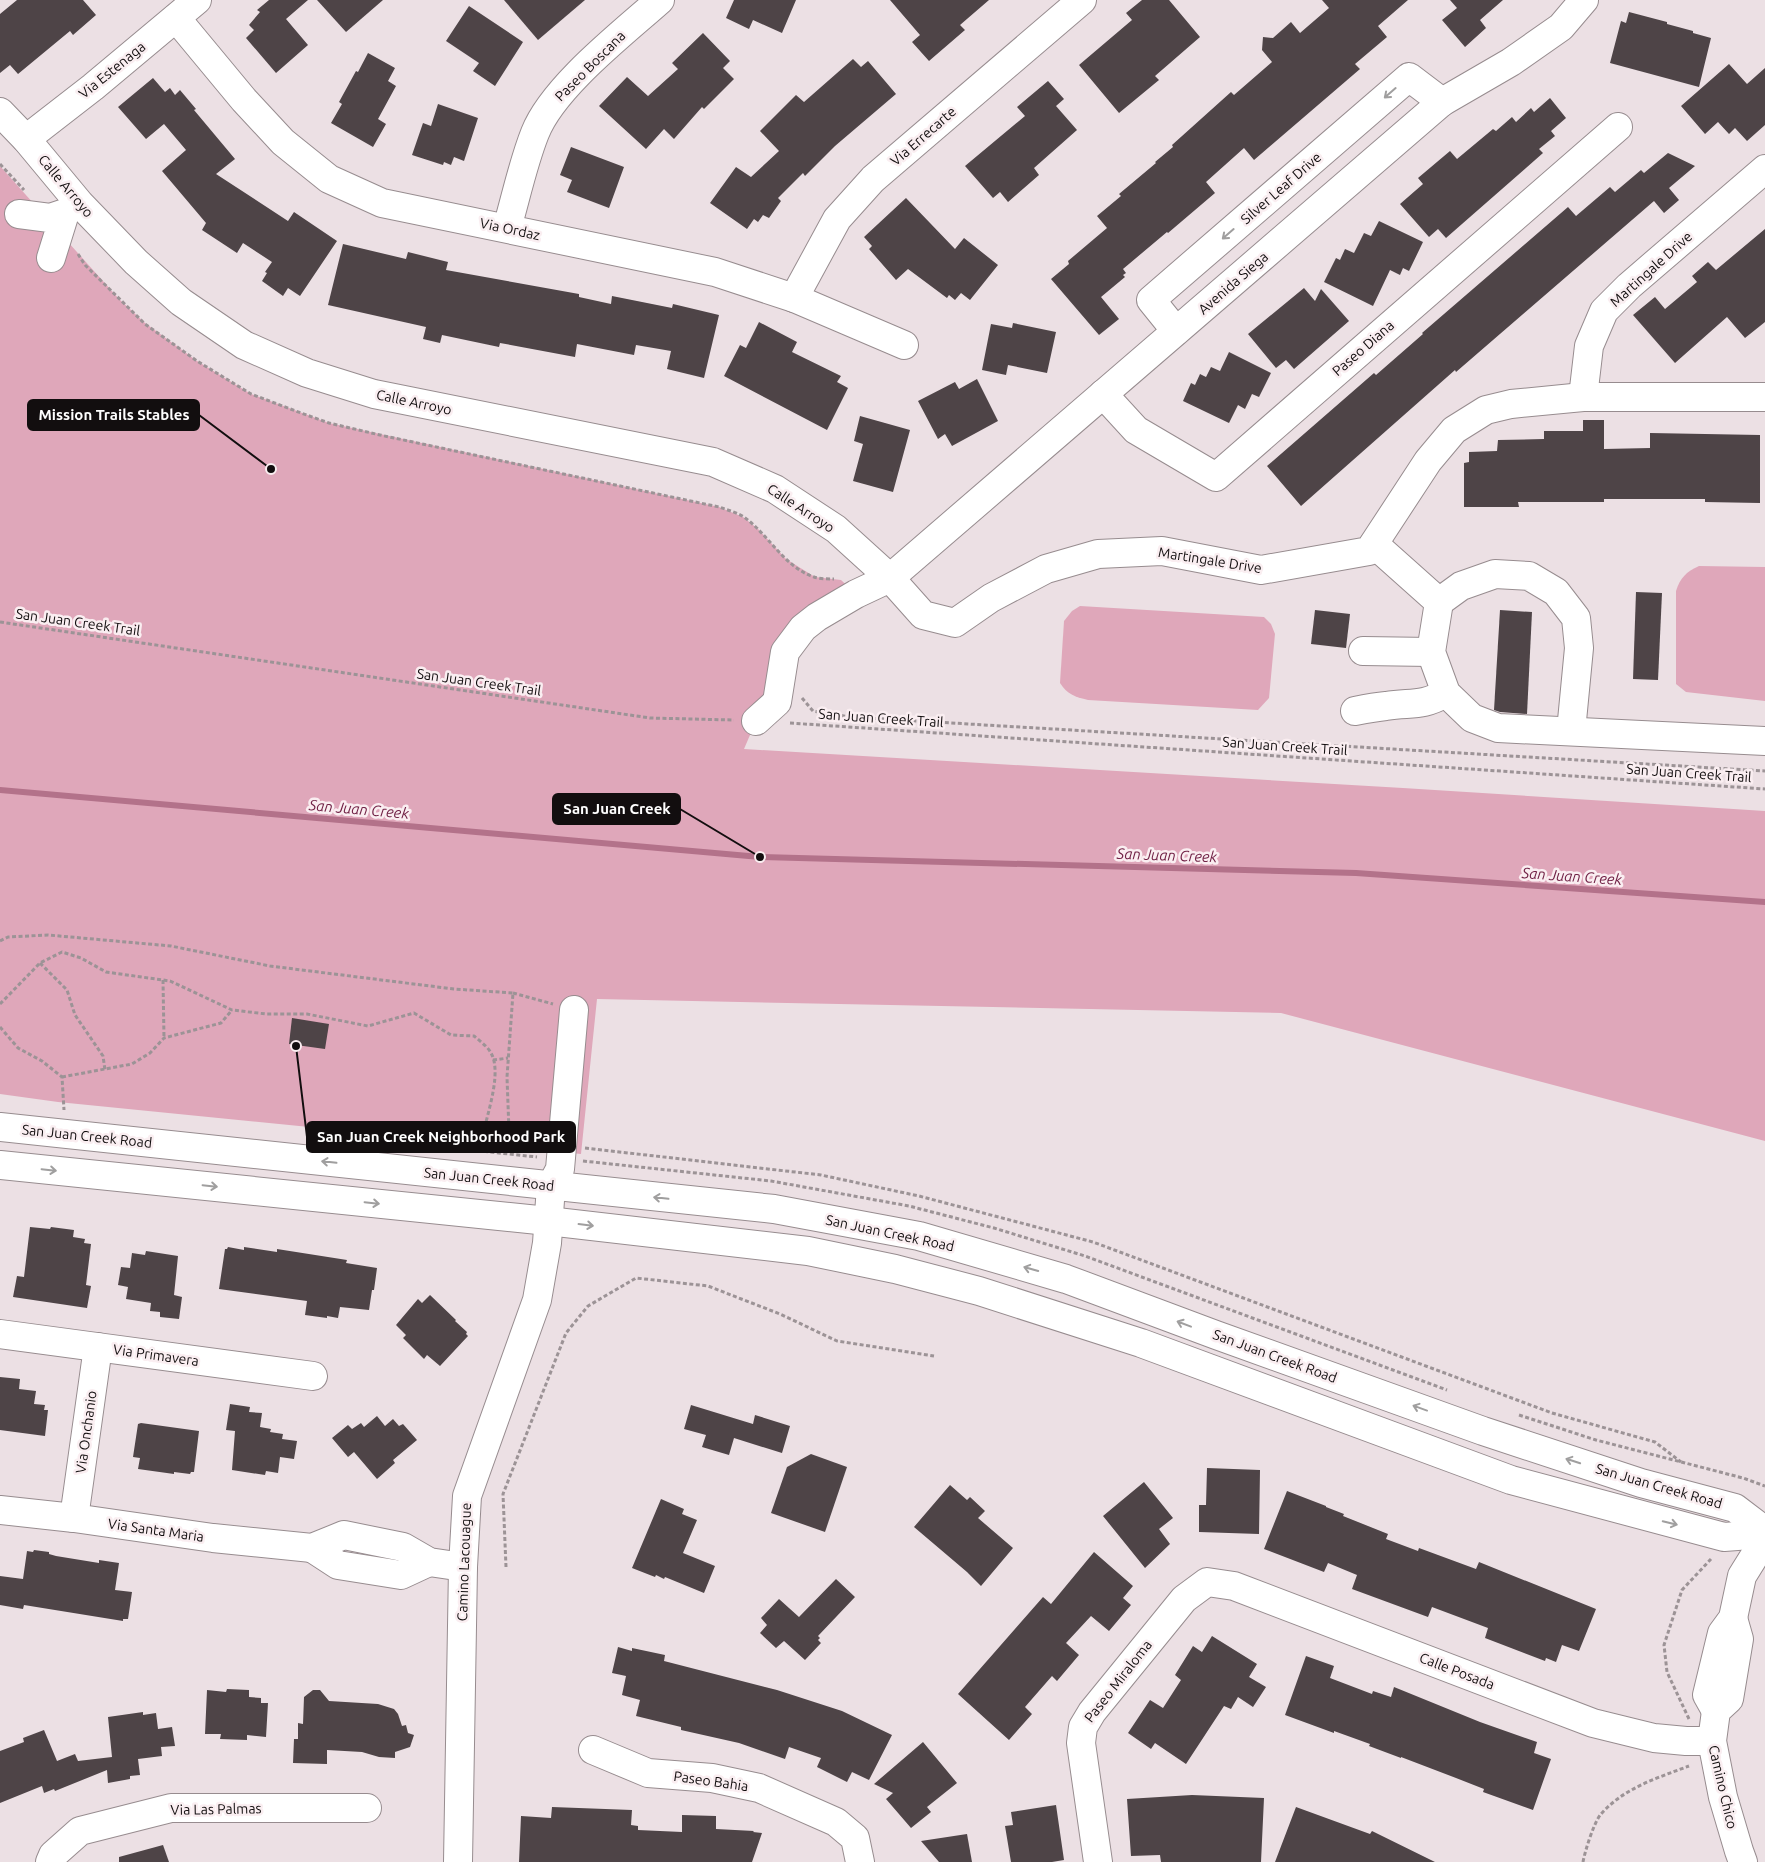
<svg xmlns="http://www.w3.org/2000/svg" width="1765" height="1862" font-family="Ubuntu,sans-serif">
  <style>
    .green { fill: #dfa7ba }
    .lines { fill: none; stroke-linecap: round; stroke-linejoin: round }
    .stream { stroke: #b3728a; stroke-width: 6 }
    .building { fill: #4e4447 }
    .minor-casing { stroke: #978c8f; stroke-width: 30 }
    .path { stroke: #9c9396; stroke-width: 3; stroke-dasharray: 4 2.5; stroke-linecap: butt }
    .minor { stroke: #fff; stroke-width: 28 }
    .oneway { stroke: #a09f9f }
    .labels { text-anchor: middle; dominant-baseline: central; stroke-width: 5; stroke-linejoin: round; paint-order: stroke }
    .street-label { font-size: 14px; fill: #120e0f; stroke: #faeef1 }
    .water-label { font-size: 15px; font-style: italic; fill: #712246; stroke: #faeef1 }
    .leader { fill: none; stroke: #120e0f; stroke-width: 2 }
    .callout-dot { fill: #120e0f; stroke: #faeef1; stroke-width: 2 }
    .callout { fill: #120e0f; stroke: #120e0f; stroke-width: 2 }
    .callout-label { font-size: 15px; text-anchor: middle; font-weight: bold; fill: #fff }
  </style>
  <rect width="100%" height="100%" fill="#ece0e4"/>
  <g class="green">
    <path d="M0 166 119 299 145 323 197 361 251 394 329 423 719 507 743 517 758 529 786 559 815 577 841 580 856 594 803 628 756 721 744 749 1403 788 1765 811V1141L1281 1013 597 999 581 1154 58 1102 0 1094Z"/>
    <path d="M1699 566 1765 567V701L1686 692 1676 684V591C1680 578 1686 572 1699 566Z"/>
    <path d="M1080 606 1264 617 1271 624 1275 634 1269 698 1258 710 1088 700C1075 697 1067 694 1060 683L1064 621 1072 611Z"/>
  </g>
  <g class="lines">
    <path class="stream" d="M0 790 760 857 1356 873 1765 902"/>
  </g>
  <g class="building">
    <path d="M17 0H83L96 15 73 35 70 31 18 74 10 65 0 73V14Z"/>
    <path d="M269 0H308L286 19 308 45 276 73 246 38 254 30 249 25 260 12 257 10Z"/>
    <path d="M317 0H383L346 32Z"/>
    <path d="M504 0H585L538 40Z"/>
    <path d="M734 0H796L782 33 753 20 749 29 726 18Z"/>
    <path d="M890 0H989L960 25 965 30 929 61 912 42 920 35Z"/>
    <path d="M1142 0H1169L1200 37 1155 76 1159 80 1119 113 1079 65 1132 20 1126 13Z"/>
    <path d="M1322 0H1408L1378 26 1387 37 1355 64 1360 69 1254 160 1244 148 1206 182 1215 193 1168 233 1167 232 1123 269 1126 273 1123 275 1125 277 1101 297 1119 319 1099 335 1051 279 1069 264 1068 261 1107 228 1097 216 1121 196 1119 194 1156 163 1155 162 1173 147 1172 145 1231 92 1234 95 1272 62 1262 50 1263 37 1273 38 1291 22 1300 33 1329 8Z"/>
    <path d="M1450 0H1503L1480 20 1486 28 1465 47 1442 20 1457 8Z"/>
    <path d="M469 6 523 42 495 86 473 71 479 63 446 41Z"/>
    <path d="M1629 12 1667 22V24L1693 31V33L1711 38 1699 87 1610 63 1621 21 1626 23Z"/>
    <path d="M703 33 730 61 723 68 734 79 704 109 702 107 674 139 664 129 646 149 599 106 627 77 648 96 678 69 672 63Z"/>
    <path d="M368 53 395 68 388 81 396 86 378 119 386 124 373 147 331 123 342 104 339 102 356 71 358 72Z"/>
    <path d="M853 59 861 67 868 61 896 94 835 146 805 176 803 173 778 198 781 201 769 218 763 215 758 222 754 219 747 229 710 203 736 167 751 177 779 151 760 131 796 95 804 102Z"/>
    <path d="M1729 64 1747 84 1765 68V125L1747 141 1735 128 1729 134 1718 122 1705 134 1681 106Z"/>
    <path d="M153 78 165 92 170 88 175 95 180 90 196 109 194 110 235 159 216 174 288 221 294 212 337 241 300 296 288 288 283 296 262 281 267 273 265 272 272 262 243 243 237 253 202 230 206 223 162 171 186 150 164 124 146 139 118 107Z"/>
    <path d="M1048 81 1064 99 1056 106 1077 130 1034 168 1039 175 1008 202 1000 192 993 198 965 166 1025 116 1017 107Z"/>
    <path d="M1550 98 1566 118 1551 131 1555 136 1539 149 1543 153 1446 238 1438 229 1429 237 1400 204 1423 184 1418 178 1450 151 1457 159 1493 129 1496 131 1512 117 1516 122 1531 108 1534 112Z"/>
    <path d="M438 104 478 118 464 161 454 157 451 165 444 162 443 165 412 155 423 123 431 126Z"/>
    <path d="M571 147 624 167 609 208 567 192 572 180 560 175Z"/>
    <path d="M1668 153 1695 166 1669 188 1679 200 1664 213 1654 201 1456 372 1455 370 1301 506 1267 466 1374 373 1376 375 1423 334 1422 333 1568 207 1576 216 1610 187 1615 192 1641 170 1644 173Z"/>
    <path d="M906 198 955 249 964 238 998 265 970 300 961 293 955 300 949 295 947 298 908 269 896 280 869 249 872 246 864 237Z"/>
    <path d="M1379 221 1423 242 1409 271 1403 268 1400 275 1390 270 1373 306 1324 282 1336 258 1340 260 1345 249 1354 253 1364 233 1371 236Z"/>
    <path d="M1765 229V322L1745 338 1727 317 1675 363 1633 315 1655 297 1665 309 1697 282 1692 276 1708 262 1716 270Z"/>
    <path d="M343 244 406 259 408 252 448 262 446 270 579 294V297L611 304 612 296 672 308 673 304 719 315 704 378 667 369 671 351 636 345 634 355 577 344 575 357 500 343 499 347 442 335 440 343 423 339 426 327 328 305Z"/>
    <path d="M1304 288 1315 301 1321 289 1349 321 1294 369 1286 360 1276 368 1248 334Z"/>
    <path d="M759 322 797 342 792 352 841 376 837 382 848 388 827 430 724 376 740 345 746 348Z"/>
    <path d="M1013 323 1056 332 1047 373 1008 365 1006 375 982 370 991 324 1012 328Z"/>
    <path d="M1229 352 1271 373 1259 397 1252 394 1245 409 1238 405 1229 423 1183 401 1191 383 1195 385 1200 374 1206 377 1211 367 1220 371Z"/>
    <path d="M977 379 998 421 952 446 945 434 938 439 918 401 955 382 959 389Z"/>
    <path d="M860 416 910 430 893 492 853 481 863 444 854 441Z"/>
    <path d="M1583 420H1604V449L1650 448V433L1760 435V503L1705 502V499H1604V502H1518L1519 507H1464V463L1469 462V452L1497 451 1498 440 1544 439V431H1583Z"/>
    <path d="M1636 592 1662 593 1658 680 1633 679Z"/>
    <path d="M1315 610 1350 614 1346 648 1311 644Z"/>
    <path d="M1500 610 1532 612 1527 714 1500 712 1494 710Z"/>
    <path d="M292 1018 329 1024 325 1049 289 1044Z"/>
    <path d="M30 1227 50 1229 51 1227 74 1230 73 1237 85 1239 84 1243 91 1244 86 1285 91 1286 87 1308 13 1297 17 1276 24 1277Z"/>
    <path d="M228 1247 244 1250V1247L277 1252V1249L347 1260 346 1263 377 1268 374 1290H372L369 1310 340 1307 338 1318 327 1316V1318L305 1315 307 1301 219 1289 225 1249H227Z"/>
    <path d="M146 1251 178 1256 174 1295 182 1297 179 1319 160 1317V1312L150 1311 151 1303 126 1299 128 1287 118 1285 121 1267 130 1268 132 1253 145 1255Z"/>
    <path d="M430 1295 456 1320 455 1321 467 1332 466 1334 468 1336 440 1366 427 1355 424 1359 403 1338 406 1335 396 1325 418 1299 422 1303Z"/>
    <path d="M0 1377 20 1379 19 1389 36 1391 34 1404 45 1405 44 1410H48L45 1436 0 1430Z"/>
    <path d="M230 1404 250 1407 249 1412 262 1413 260 1427 271 1429 270 1432 283 1434 282 1439 297 1441 294 1459 280 1457 278 1473 266 1471 265 1475 232 1470 235 1431 226 1430Z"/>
    <path d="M691 1405 753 1424 755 1415 790 1426 782 1453 734 1438 729 1455 702 1447 706 1435 684 1429Z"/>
    <path d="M377 1416 385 1426 393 1419 399 1426 403 1424 417 1440 393 1460 395 1463 377 1479 354 1452 348 1457 332 1438 348 1425 352 1429 361 1423 364 1427Z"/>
    <path d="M141 1423 199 1431 194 1472H191L190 1474 174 1472V1474L138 1469 140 1458 133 1457 138 1424Z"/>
    <path d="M811 1454 847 1467 825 1532 771 1513 787 1467Z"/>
    <path d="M1207 1468 1260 1470 1259 1534 1199 1532V1505H1206Z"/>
    <path d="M1144 1482 1173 1518 1159 1529 1170 1544 1145 1568 1103 1516Z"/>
    <path d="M950 1485 967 1500 970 1497 985 1511 978 1518 1013 1548 981 1586 967 1572 914 1527Z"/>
    <path d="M1287 1491 1326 1506V1507L1344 1514 1343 1516 1388 1534 1386 1539 1418 1551 1419 1548 1476 1569 1479 1562 1596 1609 1579 1651 1562 1645 1556 1662 1546 1658 1545 1661 1485 1638 1488 1628 1432 1607 1428 1617 1352 1589 1357 1575 1328 1563 1324 1572 1264 1549Z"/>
    <path d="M661 1499 684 1509 682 1514 697 1520 683 1553 715 1566 704 1593 665 1577 664 1579 656 1575 655 1577 632 1568Z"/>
    <path d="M34 1550 49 1552V1554L56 1556 99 1563V1560L119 1563 115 1590 132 1592 128 1619H123V1621L24 1605 23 1609 0 1605V1576L23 1579 27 1551 33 1552Z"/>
    <path d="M1094 1552 1133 1586 1123 1598 1131 1605 1109 1631 1091 1616 1066 1643 1079 1655 1057 1681 1052 1676 1025 1707 1032 1714 1009 1740 958 1694 1043 1597 1051 1604Z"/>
    <path d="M836 1579 855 1597 818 1636 820 1638 818 1640 821 1643 805 1660 784 1641 776 1648 760 1633 767 1625 761 1618 779 1599 799 1617Z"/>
    <path d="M1212 1636 1257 1664 1249 1677 1266 1687 1253 1707 1238 1697 1231 1709 1224 1706 1186 1764 1155 1743 1151 1749 1128 1733 1150 1700 1163 1708 1181 1680 1175 1675 1193 1646 1202 1652Z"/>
    <path d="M618 1647 632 1651V1648L665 1655 664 1661 777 1690 842 1711 892 1735 869 1780 852 1772 847 1782 817 1767 821 1758 789 1747 785 1759 739 1743 681 1730V1727L636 1716 640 1700 622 1695 626 1676 612 1673Z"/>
    <path d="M1306 1656 1334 1666 1330 1678 1372 1694 1373 1691 1391 1697 1394 1687 1480 1722 1537 1742 1534 1753 1551 1759 1533 1810 1483 1792 1484 1789 1456 1778 1401 1757V1758L1369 1746 1370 1744 1334 1731V1733L1285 1715Z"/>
    <path d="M227 1689 249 1690V1697L261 1698V1703H268L266 1737 247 1735V1740L220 1739 221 1734H205L207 1690 226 1692Z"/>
    <path d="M313 1690H320L329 1701 378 1704 394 1709 398 1714 402 1726 406 1725 408 1733 414 1735 410 1747 395 1752V1758L379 1757 362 1752 327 1750V1764L293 1763 294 1739H298V1723L303 1724 304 1697Z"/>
    <path d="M143 1712V1715L156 1713 158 1729 172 1727 175 1746 161 1747 162 1756 138 1759 140 1775 130 1776V1779L108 1783 107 1770 55 1791 54 1789 44 1793 42 1786 0 1803V1751L24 1742 23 1738 44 1730 57 1761 75 1754 78 1761 112 1757 108 1717Z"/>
    <path d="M923 1742 957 1783 927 1807 931 1812 911 1828 886 1799 893 1793 874 1784Z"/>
    <path d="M1192 1795 1264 1798 1261 1862H1161L1160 1855 1131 1856 1127 1799Z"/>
    <path d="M1056 1805 1064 1860 1052 1862H1011L1005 1826 1013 1825 1011 1812Z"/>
    <path d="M552 1807 632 1810 631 1825 638 1826V1830L682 1832V1815L716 1816V1829L754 1831 753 1832 762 1833 752 1862H519L521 1816 551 1818Z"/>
    <path d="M1296 1807 1370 1834 1372 1831 1435 1862H1275Z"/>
    <path d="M967 1834 972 1862H939L921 1841Z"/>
    <path d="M163 1845 169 1862H119V1857Z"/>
  </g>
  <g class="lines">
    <defs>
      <g id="minor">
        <path d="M176 18 244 100 283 142 329 179 382 203 715 272 794 298 904 345"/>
        <path d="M0 112 26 139 80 204 136 262 181 302 244 345 307 373 374 394 713 462 775 489 836 529 890 578 923 615 955 623 991 598 1046 569 1098 554 1162 551 1261 570 1369 551 1428 461 1454 430 1486 410 1511 404 1583 397H1765"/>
        <path d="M26 139 93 87 197 0"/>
        <path d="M19 214 50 218 65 213 51 258"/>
        <path d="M507 228C516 197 523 163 535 133 553 87 623 33 660 0"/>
        <path d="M794 298 837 219 873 179 1082 0"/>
        <path d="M1176 331 1151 300 1409 77 1442 102"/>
        <path d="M1103 394 1136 430 1216 477 1618 127"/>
        <path d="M1583 397 1589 346 1604 311 1629 286 1765 169"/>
        <path d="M1374 544 1439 602 1431 652 1446 693 1472 718 1498 728 1765 741"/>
        <path d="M1439 602 1461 586 1495 574 1529 576 1556 592 1576 618 1579 648 1571 731"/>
        <path d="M1363 651 1431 652"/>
        <path d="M1355 711C1365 709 1375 707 1386 706 1412 702 1421 707 1446 693"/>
        <path d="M756 721 777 702 785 652 803 628 817 617 856 594 890 578 1442 102 1511 62 1561 27 1584 0"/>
        <path d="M0 1127 774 1209 919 1236 1066 1279 1216 1335 1483 1431 1641 1483 1735 1508 1765 1531"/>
        <path d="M0 1165 548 1221 808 1251 895 1269 979 1291 1141 1343 1511 1480 1724 1537 1765 1534"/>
        <path d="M0 1334 313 1376"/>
        <path d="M0 1510 74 1518 213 1538 312 1548 344 1535 403 1547 429 1562 463 1567"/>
        <path d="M74 1518 98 1347"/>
        <path d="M312 1548 338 1565 401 1575 429 1562"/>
        <path d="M1733 1618 1739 1639 1729 1699 1716 1711 1712 1741 1723 1797 1739 1851 1743 1862"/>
        <path d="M1716 1711 1707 1695 1722 1633 1733 1618 1742 1576 1765 1539"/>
        <path d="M593 1750 648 1773 712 1778 759 1788 836 1822 855 1838 860 1862"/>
        <path d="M50 1862 53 1855 80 1831 171 1808H367"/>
        <path d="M458 1862 463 1567 467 1496 537 1300 547 1243 551 1186 560 1169 574 1010"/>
        <path d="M1098 1862 1081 1743 1083 1727 1092 1712 1184 1599 1207 1582 1234 1586 1593 1723 1654 1738 1686 1741H1712"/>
      </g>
    </defs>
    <use href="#minor" class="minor-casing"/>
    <g class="path">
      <path d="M0 164 24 190"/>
      <path d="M78 254 85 265 145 324 197 361 251 394 301 413 329 423 380 435 719 507C727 510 736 512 744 517 769 535 784 567 814 577 820 579 828 579 834 579"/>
      <path d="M0 622 650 718 734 720"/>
      <path d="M802 698 813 711 850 717 1765 771"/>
      <path d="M790 723 1765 789"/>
      <path d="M0 941 8 937 48 935 171 946 270 966 454 989 513 993 507 1077 509 1131 513 1141 539 1143"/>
      <path d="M40 963 67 990 75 1015 103 1056 105 1070"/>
      <path d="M163 980 164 1038"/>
      <path d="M513 993 553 1004"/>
      <path d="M0 1004 40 963 62 952 81 958 106 972 170 981 232 1010 266 1014H307L368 1026 414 1013 451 1035 474 1036C480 1041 488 1047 491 1053 504 1076 482 1126 480 1151"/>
      <path d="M0 1027 18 1048 42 1061 62 1077 64 1110"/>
      <path d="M493 1060 508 1058"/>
      <path d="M62 1077 132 1064 150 1053 164 1038 221 1023 232 1010"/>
      <path d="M585 1148 821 1175 919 1196 1093 1242 1552 1413 1655 1442 1681 1462"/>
      <path d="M471 1150 537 1157"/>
      <path d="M583 1161 771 1181 909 1206 994 1228 1085 1256 1447 1390"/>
      <path d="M1519 1415 1596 1440 1743 1478 1765 1486"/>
      <path d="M506 1567 503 1494 566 1333 588 1306 636 1278 708 1286 780 1314 837 1341 934 1356"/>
      <path d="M1689 1719 1667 1672 1664 1645 1682 1590 1711 1559"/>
      <path d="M1583 1862C1585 1851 1594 1822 1601 1814 1624 1788 1657 1778 1689 1766"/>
    </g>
    <use href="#minor" class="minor"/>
  </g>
  <defs><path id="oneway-shaft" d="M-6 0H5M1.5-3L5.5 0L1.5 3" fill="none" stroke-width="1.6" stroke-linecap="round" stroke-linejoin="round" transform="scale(1.25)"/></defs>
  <g class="oneway">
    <use href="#oneway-shaft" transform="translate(1390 93) rotate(139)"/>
    <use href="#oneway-shaft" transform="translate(1228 234) rotate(139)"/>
    <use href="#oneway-shaft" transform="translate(329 1162) rotate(-174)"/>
    <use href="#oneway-shaft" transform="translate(49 1170) rotate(6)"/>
    <use href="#oneway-shaft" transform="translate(210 1186) rotate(6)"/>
    <use href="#oneway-shaft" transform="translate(661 1198) rotate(-174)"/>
    <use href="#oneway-shaft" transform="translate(372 1203) rotate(6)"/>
    <use href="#oneway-shaft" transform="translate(586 1225) rotate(7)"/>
    <use href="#oneway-shaft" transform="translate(1031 1269) rotate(-164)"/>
    <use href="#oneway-shaft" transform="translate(1184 1324) rotate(-159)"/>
    <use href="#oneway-shaft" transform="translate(1420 1408) rotate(-160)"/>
    <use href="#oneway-shaft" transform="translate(1573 1461) rotate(-162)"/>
    <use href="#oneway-shaft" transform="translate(1670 1523) rotate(14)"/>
  </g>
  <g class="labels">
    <g class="street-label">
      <text transform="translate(590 66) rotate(-45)">Paseo Boscana</text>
      <text transform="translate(112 70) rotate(-39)">Via Estenaga</text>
      <text transform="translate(923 136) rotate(-41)">Via Errecarte</text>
      <text transform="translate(66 186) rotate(50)">Calle Arroyo</text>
      <text transform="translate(1281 188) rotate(-41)">Silver Leaf Drive</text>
      <text transform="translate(510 229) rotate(12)">Via Ordaz</text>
      <text transform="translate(1651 269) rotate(-42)">Martingale Drive</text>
      <text transform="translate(1233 283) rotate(-41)">Avenida Siega</text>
      <text transform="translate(1363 348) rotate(-41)">Paseo Diana</text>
      <text transform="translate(414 402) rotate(12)">Calle Arroyo</text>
      <text transform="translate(801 508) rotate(33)">Calle Arroyo</text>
      <text transform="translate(1210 560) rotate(9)">Martingale Drive</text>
      <text transform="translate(78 622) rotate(8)">San Juan Creek Trail</text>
      <text transform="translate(479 682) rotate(8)">San Juan Creek Trail</text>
      <text transform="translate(881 718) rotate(4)">San Juan Creek Trail</text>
      <text transform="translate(1285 746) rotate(4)">San Juan Creek Trail</text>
      <text transform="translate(1689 773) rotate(4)">San Juan Creek Trail</text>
      <text transform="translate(87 1136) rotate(6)">San Juan Creek Road</text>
      <text transform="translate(489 1179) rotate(6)">San Juan Creek Road</text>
      <text transform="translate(890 1233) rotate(12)">San Juan Creek Road</text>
      <text transform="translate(156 1355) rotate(8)">Via Primavera</text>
      <text transform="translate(1275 1356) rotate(20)">San Juan Creek Road</text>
      <text transform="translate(86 1432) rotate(-82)">Via Onchanio</text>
      <text transform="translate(1659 1486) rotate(16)">San Juan Creek Road</text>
      <text transform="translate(156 1530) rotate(8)">Via Santa Maria</text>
      <text transform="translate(464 1562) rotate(-88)">Camino Lacouague</text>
      <text transform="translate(1457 1671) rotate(21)">Calle Posada</text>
      <text transform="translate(1118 1681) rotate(-52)">Paseo Miraloma</text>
      <text transform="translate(711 1781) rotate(8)">Paseo Bahia</text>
      <text transform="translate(1723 1787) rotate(77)">Camino Chico</text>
      <text transform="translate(216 1809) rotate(-1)">Via Las Palmas</text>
    </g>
    <g class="water-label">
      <text transform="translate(359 809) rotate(5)">San Juan Creek</text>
      <text transform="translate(1167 855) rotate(2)">San Juan Creek</text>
      <text transform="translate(1572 876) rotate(4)">San Juan Creek</text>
    </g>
  </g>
  <path class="leader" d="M271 469L199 415M760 857L680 809M296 1046L307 1137"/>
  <g class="callout-dot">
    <circle cx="271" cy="469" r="5"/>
    <circle cx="760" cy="857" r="5"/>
    <circle cx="296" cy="1046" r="5"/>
  </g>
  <g class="callout">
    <rect x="28" y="400" width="171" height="30" rx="5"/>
    <rect x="553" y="794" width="127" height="30" rx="5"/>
    <rect x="307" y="1122" width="268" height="30" rx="5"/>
  </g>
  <g class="callout-label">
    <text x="114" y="420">Mission Trails Stables</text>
    <text x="617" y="814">San Juan Creek</text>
    <text x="441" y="1142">San Juan Creek Neighborhood Park</text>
  </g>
</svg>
